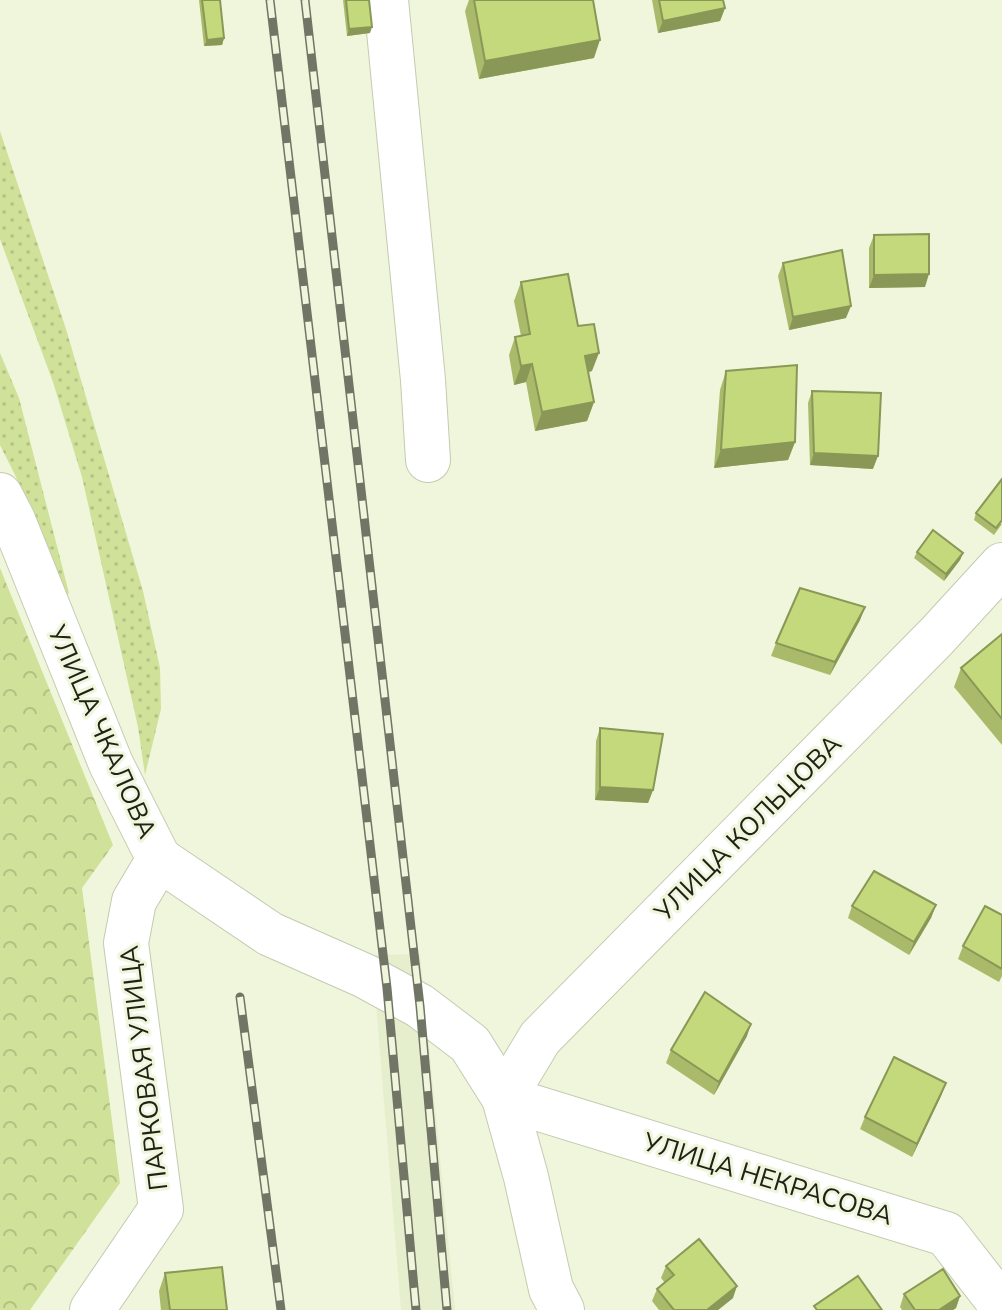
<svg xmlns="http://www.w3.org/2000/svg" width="1002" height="1310" font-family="'Nunito Sans',sans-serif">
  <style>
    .built { fill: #e6efcd }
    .grass { fill: url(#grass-dots) }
    .forest { fill: url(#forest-crowns) }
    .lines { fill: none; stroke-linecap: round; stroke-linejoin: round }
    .minor-casing { stroke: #c4cbb1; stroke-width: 46 }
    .major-casing { stroke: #c4cbb1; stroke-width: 46 }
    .minor { stroke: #fff; stroke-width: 44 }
    .major { stroke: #fff; stroke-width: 44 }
    .rail-casing { stroke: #717565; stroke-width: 9 }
    .rail { stroke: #eff6dc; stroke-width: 6; stroke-dasharray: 18; stroke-linecap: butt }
    .wall { fill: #a9bb6a }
    .shaded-wall { fill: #899856 }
    .building { fill: #c4d97b; stroke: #899856; stroke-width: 2 }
    .labels { text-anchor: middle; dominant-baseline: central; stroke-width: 6; stroke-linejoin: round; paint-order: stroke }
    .street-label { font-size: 26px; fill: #202219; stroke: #eff6dc }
  </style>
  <defs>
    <pattern id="grass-dots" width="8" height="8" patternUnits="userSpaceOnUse" patternTransform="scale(2)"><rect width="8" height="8" fill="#d0e199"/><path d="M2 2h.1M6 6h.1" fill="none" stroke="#b2c183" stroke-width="1.8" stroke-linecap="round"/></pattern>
    <pattern id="forest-crowns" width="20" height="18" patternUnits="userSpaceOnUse" patternTransform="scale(2)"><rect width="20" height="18" fill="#d0e199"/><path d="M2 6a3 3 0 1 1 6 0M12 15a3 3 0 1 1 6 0" fill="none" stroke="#b2c183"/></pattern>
  </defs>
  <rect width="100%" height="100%" fill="#eff6dc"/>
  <path class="built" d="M420 954 455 1310H401L372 955Z"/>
  <g class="grass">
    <path d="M0 131 66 329 143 591 160 668 161 709 145 775 138 727 82 477 53 382 0 239Z"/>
    <path d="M0 353 19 398 69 593 64 598 24 493 0 445Z"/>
  </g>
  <path class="forest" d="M0 568 113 845 82 888 120 1183 30 1310H0Z"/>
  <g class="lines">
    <defs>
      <g id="minor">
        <path d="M386 0 423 380 428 460"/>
        <path d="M1002 565 936 637 540 1038 504 1098 946 1234 1002 1306"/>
        <path d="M92 1310 161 1209 126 943 134 901 159 859"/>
      </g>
      <path id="major" d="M0 495 13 520 111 764 159 859 270 934 365 976 420 1006 470 1044 504 1098 526 1177 551 1289 562 1310"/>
    </defs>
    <use href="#minor" class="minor-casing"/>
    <use href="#major" class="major-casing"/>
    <use href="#minor" class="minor"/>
    <use href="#major" class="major"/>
    <defs>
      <g id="rail">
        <path d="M270 0 387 988 416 1310"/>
        <path d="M305 0 420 1006 447 1310"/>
        <path d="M240 997 281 1310"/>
      </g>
    </defs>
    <use href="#rail" class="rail-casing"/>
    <use href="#rail" class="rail"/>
  </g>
  <g class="wall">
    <path d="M199 0H220L224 38 222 45 204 46Z"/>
    <path d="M343 0H369L370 33 347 36Z"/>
    <path d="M469 0H593L594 58 479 79 465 11Z"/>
    <path d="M652 0H723L725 8 720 21 658 33Z"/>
    <path d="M874 235 925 287 869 288V248Z"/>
    <path d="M783 263 846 318 789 330 778 276Z"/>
    <path d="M521 282 578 326 592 371 588 372 594 402 587 421 535 431 526 382 514 385 509 355 515 337 521 336 514 301Z"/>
    <path d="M726 371 795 442 788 460 714 468 720 390Z"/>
    <path d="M812 391 873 469 810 465 808 403Z"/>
    <path d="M976 513 1002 524 994 535 974 520Z"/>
    <path d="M917 552 963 553 960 560 944 581 914 558Z"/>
    <path d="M865 607 860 620 830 675 771 656 776 643Z"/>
    <path d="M1002 634V745L954 687 961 668Z"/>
    <path d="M600 728 653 790 648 803 595 800 596 741Z"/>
    <path d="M936 905 931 918 909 955 848 918 852 906Z"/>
    <path d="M1002 915V976L999 982 958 959 963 946Z"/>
    <path d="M747 1036 714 1095 666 1063 671 1050Z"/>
    <path d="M946 1083 941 1096 912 1157 860 1129 865 1117Z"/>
    <path d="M666 1266 733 1298 718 1310H659L652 1301 657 1289 665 1283 661 1278Z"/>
    <path d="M165 1273 227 1310H161L159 1291Z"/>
    <path d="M904 1294 960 1296 956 1308 953 1310H902L900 1307Z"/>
  </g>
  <g class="shaded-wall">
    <path d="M725 8 720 21 658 33 663 21Z"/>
    <path d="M372 27 370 33 347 36 349 29Z"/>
    <path d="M224 38 222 45 204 46 207 40Z"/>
    <path d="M600 40 594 58 479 79 485 61Z"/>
    <path d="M929 274 925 287 869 288 874 275Z"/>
    <path d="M851 306 846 318 789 330 793 317Z"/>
    <path d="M599 353 592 371 578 375 585 356Z"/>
    <path d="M532 364 526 382 514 385 521 366Z"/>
    <path d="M594 402 587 421 535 431 542 412Z"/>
    <path d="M795 442 788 460 714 468 721 450Z"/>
    <path d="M814 453 878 456 873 469 810 465Z"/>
    <path d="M963 553 960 560 944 581 946 574Z"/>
    <path d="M865 607 860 620 830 675 835 662Z"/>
    <path d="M600 787 653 790 648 803 595 800Z"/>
    <path d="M936 905 931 918 909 955 914 942Z"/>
    <path d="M751 1024 747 1036 714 1095 719 1082Z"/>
    <path d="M946 1083 941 1096 912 1157 917 1144Z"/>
    <path d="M737 1286 733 1298 718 1310H707Z"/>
    <path d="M960 1296 956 1308 953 1310H939Z"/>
  </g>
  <g class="building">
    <path d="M202 0H220L224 38 207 40Z"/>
    <path d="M346 0H369L372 27 349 29Z"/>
    <path d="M474 0H593L600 40 485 61Z"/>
    <path d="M659 0H723L725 8 663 21Z"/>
    <path d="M929 234V274L874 275V235Z"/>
    <path d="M842 250 851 306 793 317 783 263Z"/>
    <path d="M568 274 578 326 594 324 599 353 585 356 594 402 542 412 532 364 521 366 515 337 530 334 521 282Z"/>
    <path d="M797 365 795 442 721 450 726 371Z"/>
    <path d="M812 391 881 393 878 456 814 453Z"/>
    <path d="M1002 479V520L996 528 976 513Z"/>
    <path d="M933 530 963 553 946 574 917 552Z"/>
    <path d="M800 588 865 607 835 662 776 643Z"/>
    <path d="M1002 634V719L961 668Z"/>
    <path d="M600 728 663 734 653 790 600 787Z"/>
    <path d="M874 871 936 905 914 942 852 906Z"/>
    <path d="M985 906 1002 915V969L963 946Z"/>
    <path d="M705 992 751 1024 719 1082 671 1050Z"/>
    <path d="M894 1057 946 1083 917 1144 865 1117Z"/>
    <path d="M699 1239 737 1286 707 1310H674L657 1289 674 1275 666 1266Z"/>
    <path d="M222 1267 227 1310H170L165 1273Z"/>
    <path d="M943 1269 960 1296 939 1310H915L904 1294Z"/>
    <path d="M858 1276 882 1310H817L814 1306Z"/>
  </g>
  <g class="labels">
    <g class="street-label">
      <text transform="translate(102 732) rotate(66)">УЛИЦА ЧКАЛОВА</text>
      <text transform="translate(748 828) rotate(-45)">УЛИЦА КОЛЬЦОВА</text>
      <text transform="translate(144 1068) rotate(-97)">ПАРКОВАЯ УЛИЦА</text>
      <text transform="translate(768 1179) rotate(17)">УЛИЦА НЕКРАСОВА</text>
    </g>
  </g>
</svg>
